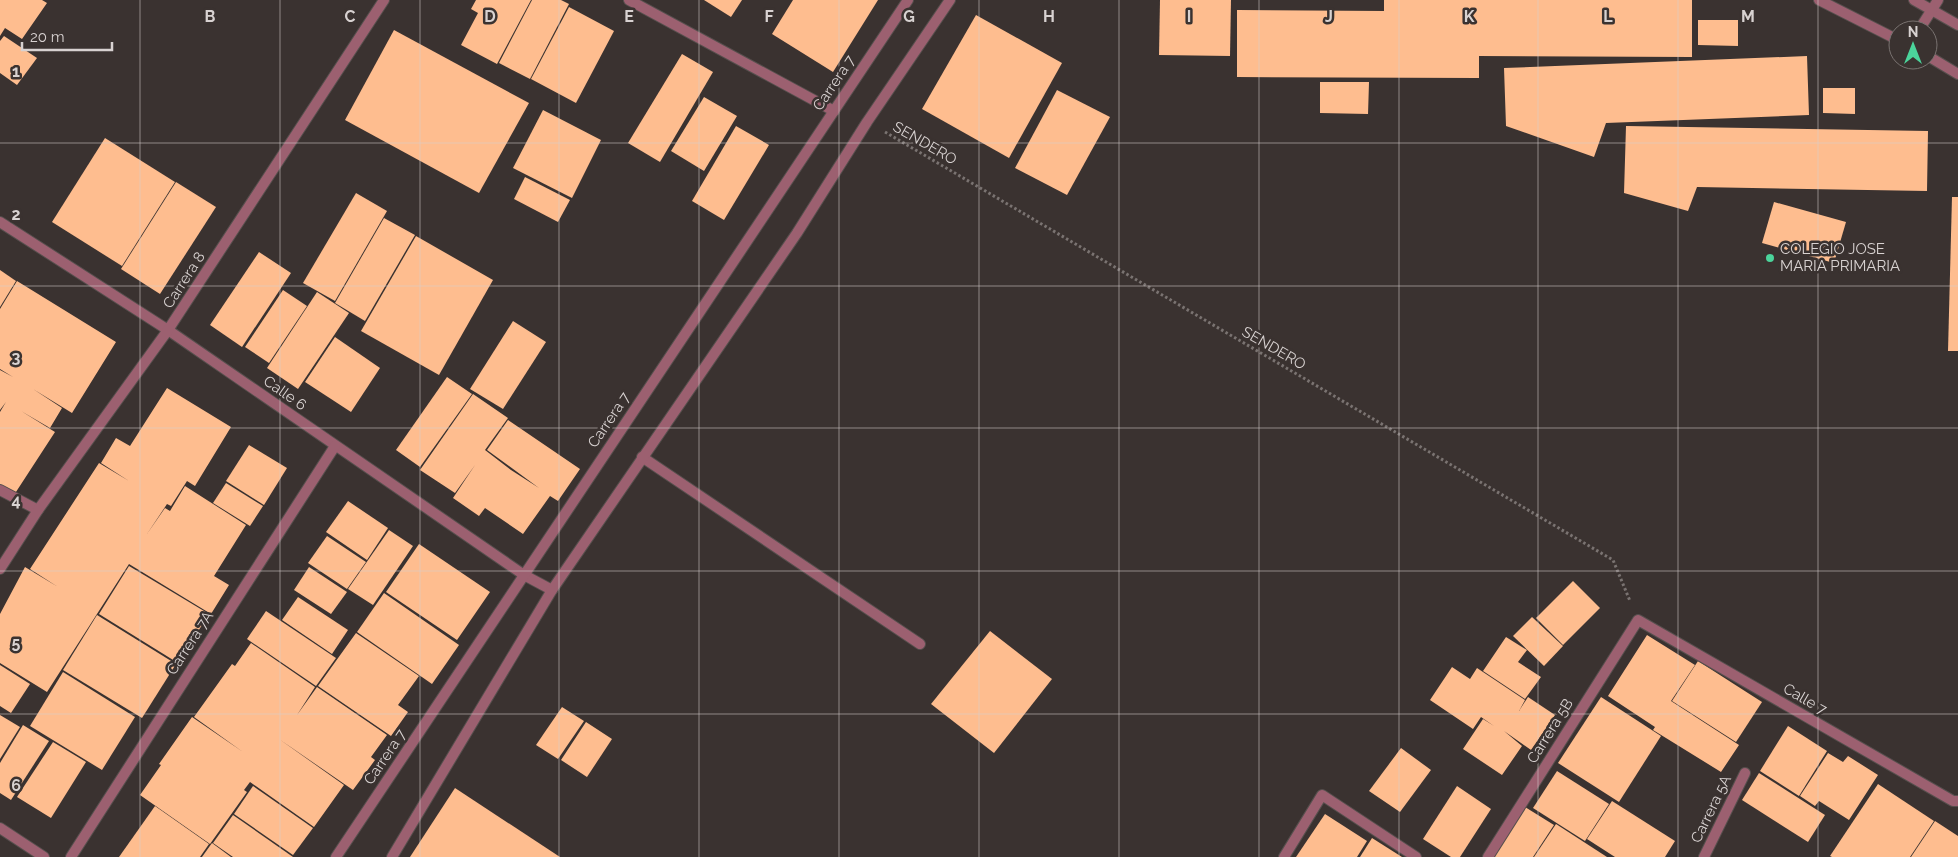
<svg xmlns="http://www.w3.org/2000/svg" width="1958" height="857" font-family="Raleway,sans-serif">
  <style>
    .building { fill: #febd8f }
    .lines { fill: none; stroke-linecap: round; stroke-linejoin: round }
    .service-casing { stroke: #564f4d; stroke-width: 12 }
    .minor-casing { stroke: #564f4d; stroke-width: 12 }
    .path { stroke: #7a7371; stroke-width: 3; stroke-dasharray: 2.5 2.5; stroke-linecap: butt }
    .service { stroke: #9c6070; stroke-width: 10 }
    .minor { stroke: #9c6070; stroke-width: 10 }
    .grid { fill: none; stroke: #d8d2d1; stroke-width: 1; stroke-opacity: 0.55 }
    .poi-dot { fill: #4bd49b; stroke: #3a3230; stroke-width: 2 }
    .labels { text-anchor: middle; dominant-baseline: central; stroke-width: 5; stroke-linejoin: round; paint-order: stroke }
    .street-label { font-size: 15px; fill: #d8d2d1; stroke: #3a3230 }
    .poi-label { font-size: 15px; fill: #d8d2d1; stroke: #3a3230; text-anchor: start }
    .grid-label { font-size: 16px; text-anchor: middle; font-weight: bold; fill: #d8d2d1; stroke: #3a3230; stroke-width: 5; stroke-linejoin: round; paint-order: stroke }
  </style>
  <rect width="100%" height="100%" fill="#3a3230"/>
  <g class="building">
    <path d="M0 0H42L47 3 22 39 5 28 0 36Z"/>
    <path d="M476 0H531L497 64 461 45 478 13 471 9Z"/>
    <path d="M532 0H561L569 4 530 79 499 63Z"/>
    <path d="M704 0H742L731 17Z"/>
    <path d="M793 0H878L833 72 772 34Z"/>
    <path d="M1160 0H1231L1230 56 1159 55Z"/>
    <path d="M1384 0H1692V57L1479 56V78L1237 77V10L1384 11Z"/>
    <path d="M569 7 614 31 576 103 531 79Z"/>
    <path d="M976 15 1062 63 1009 158 922 109Z"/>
    <path d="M1698 20H1738V46L1698 45Z"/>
    <path d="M394 30 529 103 479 193 345 120Z"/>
    <path d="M4 36 37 58 17 85 0 73V41Z"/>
    <path d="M682 54 713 72 660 162 628 143Z"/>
    <path d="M1807 56 1809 115 1606 123 1594 157 1506 126 1504 68Z"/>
    <path d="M1320 82H1369L1368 114 1320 113Z"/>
    <path d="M1823 88H1855V114L1823 113Z"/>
    <path d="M1057 90 1110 117 1067 195 1015 168Z"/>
    <path d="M704 97 737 116 704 171 671 151Z"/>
    <path d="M543 110 601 140 572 198 513 168Z"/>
    <path d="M736 126 769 145 724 220 692 201Z"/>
    <path d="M1626 126 1928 131 1927 191 1697 187 1688 211 1624 193Z"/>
    <path d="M105 138 175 182 122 266 52 222Z"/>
    <path d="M525 177 570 200 558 222 514 199Z"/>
    <path d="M176 182 216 207 160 294 121 269Z"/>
    <path d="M356 193 387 211 335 301 303 283Z"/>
    <path d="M1952 197H1958V351H1948Z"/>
    <path d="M1774 202 1846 222 1834 263 1762 243Z"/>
    <path d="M384 218 415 235 365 321 335 303Z"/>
    <path d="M416 236 493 280 439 375 361 331Z"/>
    <path d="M259 252 291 273 242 347 210 325Z"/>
    <path d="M0 270 16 281 0 307Z"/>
    <path d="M17 281 116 342 72 413 33 389 62 408 50 428 21 411 55 432 14 495 0 486V412L6 402 0 410V370L13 377 0 369V309Z"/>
    <path d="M283 290 307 306 269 363 245 347Z"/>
    <path d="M317 292 349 313 298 389 267 368Z"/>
    <path d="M513 321 546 342 503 409 470 389Z"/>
    <path d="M335 337 380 368 351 412 305 382Z"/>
    <path d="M447 377 472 394 420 467 396 450Z"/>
    <path d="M167 388 231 427 195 486 187 481 171 506 167 504 147 534 165 508 170 511 185 486 246 525 214 576 229 585 211 614 129 564 47 692 0 663V614L25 567 58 587 30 569 99 463 129 481 101 463 116 438 130 446Z"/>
    <path d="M473 394 508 418 485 450 511 470 539 488 487 450 508 420 580 469 558 501 550 496 523 534 485 508 479 516 453 498 475 465 455 493 420 470Z"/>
    <path d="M249 445 287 468 264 505 226 481Z"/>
    <path d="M226 483 263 506 250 526 213 503Z"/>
    <path d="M348 501 388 528 367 560 326 532Z"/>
    <path d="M389 530 413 546 373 605 348 589Z"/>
    <path d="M327 536 366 562 347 589 308 563Z"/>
    <path d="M419 544 490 592 457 640 386 592Z"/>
    <path d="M129 566 209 614 178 663 99 614Z"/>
    <path d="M309 567 347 592 331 614 294 590Z"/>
    <path d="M1573 581 1600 608 1563 645 1536 618Z"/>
    <path d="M384 593 459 645 432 684 357 632Z"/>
    <path d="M298 597 348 630 332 654 282 620Z"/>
    <path d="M266 611 336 658 316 686 247 639Z"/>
    <path d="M97 615 176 664 142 718 63 670Z"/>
    <path d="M1532 617 1563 646 1544 666 1513 636Z"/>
    <path d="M990 631 1052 679 994 753 931 704Z"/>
    <path d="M356 633 419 676 398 705 408 712 391 736 318 686Z"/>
    <path d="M1647 635 1695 665 1671 701 1739 745 1721 772 1653 730 1655 727 1608 696Z"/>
    <path d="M1506 637 1527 650 1518 662 1541 677 1525 699 1483 671Z"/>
    <path d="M251 643 315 687 297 715 317 687 387 735 371 757 375 760 353 790 279 739 344 785 314 827 250 782 244 790 247 792 210 844 140 795 161 765 159 764 192 717 243 752 194 717 232 664 235 666Z"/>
    <path d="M1698 661 1762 702 1736 742 1672 701Z"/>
    <path d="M0 665 30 684 11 713 0 706Z"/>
    <path d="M1452 667 1470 679 1477 668 1525 700 1519 711 1528 697 1555 715 1531 750 1504 731 1522 746 1502 775 1463 749 1483 719 1494 726 1481 717 1473 729 1430 700Z"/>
    <path d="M63 672 135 717 102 770 30 726Z"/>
    <path d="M1601 697 1661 736 1619 802 1558 763Z"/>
    <path d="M562 707 584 721 558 759 536 745Z"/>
    <path d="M0 715 20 727 0 759Z"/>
    <path d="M586 722 612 739 587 777 561 760Z"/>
    <path d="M23 725 49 741 11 800 0 793V763Z"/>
    <path d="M1788 726 1827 751 1799 796 1760 771Z"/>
    <path d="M53 742 86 762 51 818 17 797Z"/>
    <path d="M1401 748 1431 770 1400 812 1369 791Z"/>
    <path d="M1828 753 1843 762 1848 756 1878 775 1849 820 1819 801 1815 806 1800 796Z"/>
    <path d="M1557 771 1609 804 1585 841 1533 808Z"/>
    <path d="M1759 773 1825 815 1808 842 1742 800Z"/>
    <path d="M1878 784 1934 821 1910 857H1832L1830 856Z"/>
    <path d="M253 786 313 828 293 855 234 814Z"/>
    <path d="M1457 786 1491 809 1460 857H1451L1423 839Z"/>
    <path d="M455 788 560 857H410Z"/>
    <path d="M1612 801 1675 841 1665 857H1615L1587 839Z"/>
    <path d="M155 806 209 844 200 857H119Z"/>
    <path d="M1525 807 1554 825 1533 857H1493Z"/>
    <path d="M1325 814 1367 841 1357 857H1296Z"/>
    <path d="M233 815 293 857H233L213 843Z"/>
    <path d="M1935 821 1958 836V857H1911Z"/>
    <path d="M1556 824 1607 857H1534Z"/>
    <path d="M1372 838 1402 857H1360Z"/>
    <path d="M212 843 231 857H202Z"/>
  </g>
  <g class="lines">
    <defs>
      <path id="service" d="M642 457 920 644"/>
      <g id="minor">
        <path d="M629 0 834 111"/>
        <path d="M1819 0 1898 40"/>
        <path d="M1914 0 1958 25"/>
        <path d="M1919 30 1938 0"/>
        <path d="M1928 56 1958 74"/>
        <path d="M0 222 168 330 524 575 552 590"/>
        <path d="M0 490 38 510"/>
        <path d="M0 569 38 510 168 330 384 0"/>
        <path d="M0 828 44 857"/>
        <path d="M71 857 335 446"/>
        <path d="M336 857 908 0"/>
        <path d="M392 857 552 590 797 233 867 122 950 0"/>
        <path d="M1284 857 1322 795 1416 857"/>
        <path d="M1488 857 1638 620 1953 801H1958"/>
        <path d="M1704 857 1745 773"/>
      </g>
    </defs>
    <use href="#service" class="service-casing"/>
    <use href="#minor" class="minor-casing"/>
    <path class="path" d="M885 132 1613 560 1630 601"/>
    <use href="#service" class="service"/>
    <use href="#minor" class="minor"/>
  </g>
  <path class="grid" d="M140 0V857M280 0V857M420 0V857M559 0V857M699 0V857M839 0V857M979 0V857M1119 0V857M1259 0V857M1399 0V857M1538 0V857M1678 0V857M1818 0V857M0 143H1958M0 286H1958M0 428H1958M0 571H1958M0 714H1958"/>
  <circle class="poi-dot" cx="1770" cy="258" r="5"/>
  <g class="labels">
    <g class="street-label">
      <text transform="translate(834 83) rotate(-56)">Carrera 7</text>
      <text transform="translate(925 143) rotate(30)">SENDERO</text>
      <text transform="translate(184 280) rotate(-57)">Carrera 8</text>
      <text transform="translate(1274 348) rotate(30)">SENDERO</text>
      <text transform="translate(285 393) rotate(35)">Calle 6</text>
      <text transform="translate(609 420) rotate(-56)">Carrera 7</text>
      <text transform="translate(190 643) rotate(-57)">Carrera 7A</text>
      <text transform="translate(1805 699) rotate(30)">Calle 7</text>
      <text transform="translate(1550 731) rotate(-58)">Carrera 5B</text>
      <text transform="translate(385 757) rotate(-56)">Carrera 7</text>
      <text transform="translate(1711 809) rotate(-64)">Carrera 5A</text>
    </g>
    <g class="poi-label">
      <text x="1780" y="249">COLEGIO JOSE<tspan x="1780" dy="17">MARIA PRIMARIA</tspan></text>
    </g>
  </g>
  <g class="grid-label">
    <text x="210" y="22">B</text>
    <text x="350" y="22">C</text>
    <text x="490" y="22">D</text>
    <text x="629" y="22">E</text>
    <text x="769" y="22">F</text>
    <text x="909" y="22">G</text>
    <text x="1049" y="22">H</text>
    <text x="1189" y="22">I</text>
    <text x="1329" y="22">J</text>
    <text x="1469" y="22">K</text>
    <text x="1608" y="22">L</text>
    <text x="1748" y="22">M</text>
    <text x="16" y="77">1</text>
    <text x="16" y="220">2</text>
    <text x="16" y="363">3</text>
    <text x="16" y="506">4</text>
    <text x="16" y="648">5</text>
    <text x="16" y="791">6</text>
  </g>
  <g transform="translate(1913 45)"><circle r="24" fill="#3a3230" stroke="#797270"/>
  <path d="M0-4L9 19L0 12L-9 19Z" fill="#4bd49b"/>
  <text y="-8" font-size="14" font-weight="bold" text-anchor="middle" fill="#d8d2d1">N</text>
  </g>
  <path d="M22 42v8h90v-8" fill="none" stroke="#d8d2d1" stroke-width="2.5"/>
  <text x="30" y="42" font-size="15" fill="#d8d2d1" stroke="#3a3230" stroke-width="4" paint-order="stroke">20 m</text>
</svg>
